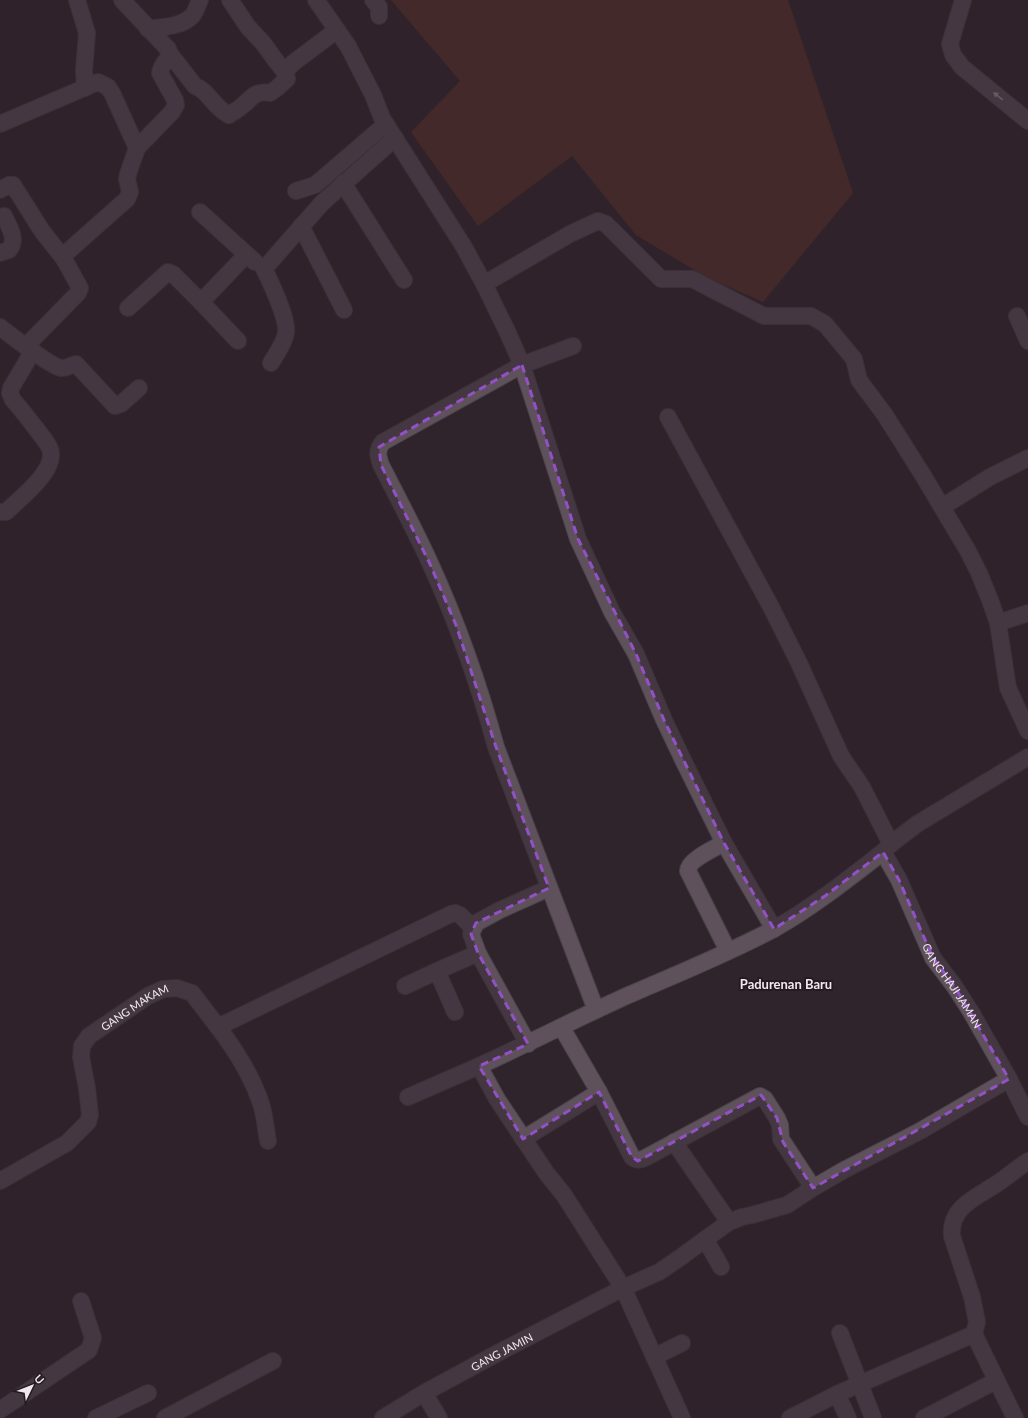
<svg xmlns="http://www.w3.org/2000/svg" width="1028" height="1418" font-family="Lato,sans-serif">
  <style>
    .green { fill: #5b3126 }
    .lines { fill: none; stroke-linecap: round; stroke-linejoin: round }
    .minor-casing { stroke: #4b4148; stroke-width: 18 }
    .minor { stroke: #5f515b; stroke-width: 16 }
    .oneway { fill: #a89ca4 }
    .marked { fill: none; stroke: #9251c8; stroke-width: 3; stroke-dasharray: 8 5; stroke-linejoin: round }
    .labels { text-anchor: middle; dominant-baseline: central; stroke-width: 4; stroke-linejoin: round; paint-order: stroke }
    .street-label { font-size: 11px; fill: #f0e7ed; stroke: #251922 }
    .quarter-label { font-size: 13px; font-weight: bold; fill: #f0e7ed; stroke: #251922 }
  </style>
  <rect width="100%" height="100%" fill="#2f232c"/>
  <path class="green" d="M391 0H788L853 193 763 302 706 277 636 235 572 156 478 226 411 132 460 81Z"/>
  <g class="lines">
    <defs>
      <g id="minor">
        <path d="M77 0 87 33 84 70 85 88"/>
        <path d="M230 0 248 27 263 43 276 61 285 72"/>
        <path d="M316 0 348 46 373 95 382 118 464 247 484 284 507 331 522 365 578 539 612 612 636 654 664 720 684 762 724 843 774 929"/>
        <path d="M373 0 379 7V16"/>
        <path d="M963 0 950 44 953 55 962 67 1028 121"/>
        <path d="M148 29C162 27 180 27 191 17 196 13 197 5 200 0"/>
        <path d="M170 54 195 86C208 90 214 108 229 115 233 112 238 110 242 106 252 98 255 90 270 93L277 88 287 79 285 72 293 63 337 30"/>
        <path d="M0 124 98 82 108 87 112 93 137 148"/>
        <path d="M343 183 404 280"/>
        <path d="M0 190 9 185H13L42 231 64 259"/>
        <path d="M296 191 315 185 386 124"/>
        <path d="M200 212 255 262"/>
        <path d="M301 226 344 310"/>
        <path d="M0 253 9 250C18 239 9 227 4 216"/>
        <path d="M484 284 570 234 598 221 606 224 661 279H692L764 316H811L825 324 854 359 859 380 885 415 924 477 968 551 979 573 990 600 998 623 1008 688 1028 731"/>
        <path d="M201 302 238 341"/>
        <path d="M128 308 168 272 173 274 201 302 246 255"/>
        <path d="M1017 316 1028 341"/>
        <path d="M0 327C9 334 52 367 61 368 65 369 71 365 76 364L115 406 121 404 139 388"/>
        <path d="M26 346 78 293 80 288 64 259 65 254 127 199 130 192 127 179 128 174 137 148 172 112 176 105 175 100 160 73C161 65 167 61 170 54L168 49 122 0"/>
        <path d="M573 346 522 365 383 442C376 450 378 456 381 465 398 498 415 530 430 563 457 622 479 685 496 747L596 1010"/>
        <path d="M271 363C276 354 284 344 286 333 288 319 271 283 264 269L322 203 395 138"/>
        <path d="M668 417 771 607 799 663 841 756 862 787 891 844"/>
        <path d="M942 507 990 477 1028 458"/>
        <path d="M0 512H6C19 499 58 470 50 449 48 443 42 437 38 431 30 421 22 410 13 400L10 393 11 388 33 351"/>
        <path d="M998 623 1028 613"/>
        <path d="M724 843C715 848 688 860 688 871L728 951"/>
        <path id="s1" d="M883 852 899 880 933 958 955 987 971 1012 1009 1079 1028 1117"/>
        <path d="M478 953 471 934 476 923 500 910 549 888"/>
        <path d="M405 986 437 971"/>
        <path d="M455 1012 437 971 478 953 528 1044"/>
        <path d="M218 1027C237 1052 253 1077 262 1107 265 1118 266 1130 268 1141"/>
        <path d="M562 1028 599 1092 632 1157C637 1161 640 1160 645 1158L760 1096 765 1099 777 1118 780 1125 781 1139 813 1188"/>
        <path d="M408 1097 479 1066"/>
        <path d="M523 1139 599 1092"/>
        <path d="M674 1142 729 1222"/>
        <path id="s2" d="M0 1181 67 1143 88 1122 90 1115 87 1088 81 1057 82 1046 89 1036 148 996 163 989 177 988 192 993 218 1027 451 914 455 913 460 915 473 928"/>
        <path d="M705 1239 721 1267"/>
        <path d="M840 1333 873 1418"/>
        <path d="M654 1357 682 1343"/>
        <path d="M424 1393 439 1418"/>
        <path d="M837 1394 848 1418"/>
        <path d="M0 1410 89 1350 93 1338 81 1301"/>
        <path d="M96 1418 148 1393"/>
        <path d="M165 1418 273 1361"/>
        <path id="s3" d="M383 1418 424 1393 494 1355 623 1288 659 1272 681 1257 729 1222 742 1217 752 1215 787 1205 813 1188 844 1170 920 1131 1009 1079"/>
        <path d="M682 1418 623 1288 564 1195 547 1174 497 1099 479 1066C527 1044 574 1020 622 998 672 976 725 955 774 929 813 907 848 879 883 852L891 844 917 824 1028 757"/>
        <path d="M790 1418 837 1394 974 1334"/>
        <path d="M924 1418 988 1385"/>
        <path d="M1015 1418 974 1334 977 1322 972 1297 952 1236C949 1207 977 1197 998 1183 1008 1176 1018 1168 1028 1161"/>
      </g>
    </defs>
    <use href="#minor" class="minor-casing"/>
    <use href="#minor" class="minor"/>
  </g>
  <defs><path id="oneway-solid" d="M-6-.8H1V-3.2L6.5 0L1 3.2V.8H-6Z"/></defs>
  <use class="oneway" href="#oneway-solid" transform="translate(998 96) rotate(-141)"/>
  <path d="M0 0H1028V1418H0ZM522 365 578 539 636 654 664 720 724 843 774 929 825 896 883 852 899 880 933 958 955 987 1009 1079 813 1188 783 1142 777 1118 761 1095 638 1161 632 1157 599 1092 523 1139 479 1066 528 1044 478 953 471 934 476 923 549 888 496 747 456 625 430 564 381 465 379 447Z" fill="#2f232c" fill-opacity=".55" fill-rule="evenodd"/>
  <path class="marked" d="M522 365 578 539 636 654 664 720 724 843 774 929 825 896 883 852 899 880 933 958 955 987 1009 1079 813 1188 783 1142 777 1118 761 1095 638 1161 632 1157 599 1092 523 1139 479 1066 528 1044 478 953 471 934 476 923 549 888 496 747 456 625 430 564 381 465 379 447Z"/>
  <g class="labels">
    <g class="street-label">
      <text stroke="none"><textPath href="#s1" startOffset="151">GANG HAJI JAMAN</textPath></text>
      <text stroke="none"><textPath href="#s2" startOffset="250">GANG MAKAM</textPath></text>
      <text stroke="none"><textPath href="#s3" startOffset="136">GANG JAMIN</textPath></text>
    </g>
    <g class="quarter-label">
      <text x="786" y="984">Padurenan Baru</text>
    </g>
  </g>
  <g transform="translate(32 1386) rotate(47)" stroke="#251922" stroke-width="3" paint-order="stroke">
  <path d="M0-3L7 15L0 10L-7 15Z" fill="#f0e7ed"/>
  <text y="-6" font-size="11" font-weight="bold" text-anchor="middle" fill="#f0e7ed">U</text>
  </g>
</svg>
